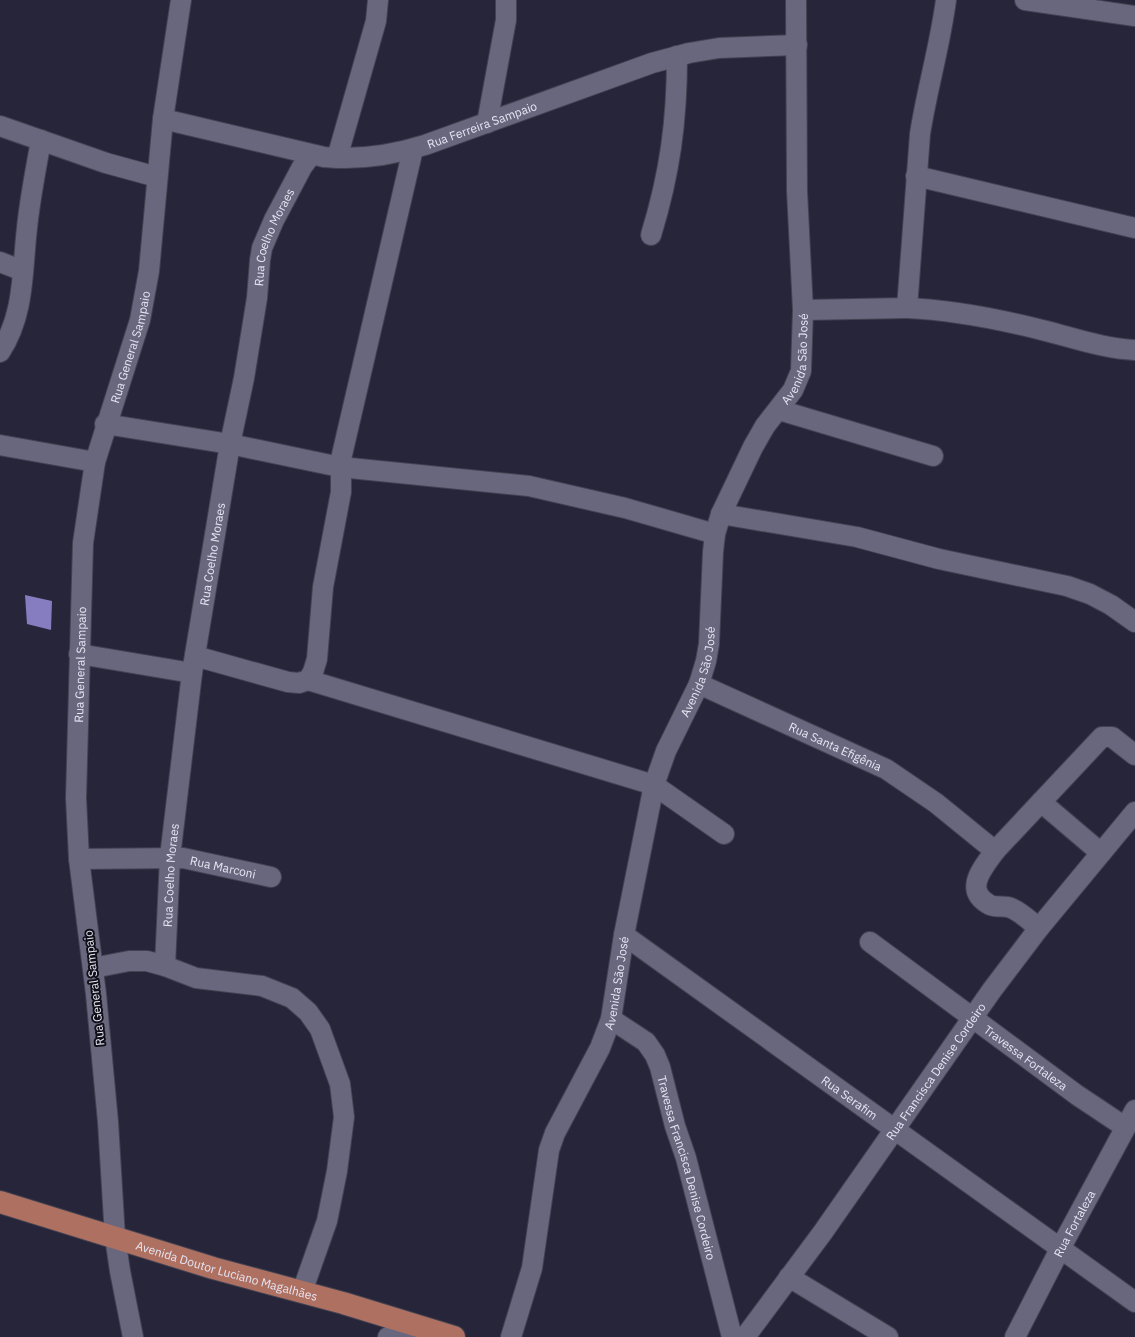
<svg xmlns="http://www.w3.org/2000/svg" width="1135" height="1337" font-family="'IBM Plex Sans',sans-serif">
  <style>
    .building { fill: #867dc1 }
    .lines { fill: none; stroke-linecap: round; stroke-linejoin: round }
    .minor-casing { stroke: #434252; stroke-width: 22 }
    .major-casing { stroke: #434252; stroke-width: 24 }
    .minor { stroke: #69677e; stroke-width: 20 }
    .major { stroke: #ad7061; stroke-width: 22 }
    .labels { text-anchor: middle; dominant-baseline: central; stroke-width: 4; stroke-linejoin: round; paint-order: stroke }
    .street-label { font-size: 12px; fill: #e6e5f3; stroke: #100f18 }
  </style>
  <rect width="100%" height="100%" fill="#272539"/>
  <path class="building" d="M25 595 52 601 51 630 27 624Z"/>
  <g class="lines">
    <defs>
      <g id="minor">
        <path d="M1025 0 1135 16"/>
        <path id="s1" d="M163 119 324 157C357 160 393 155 425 145L652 63 689 53 719 48 797 45"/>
        <path d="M487 123 506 20V0"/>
        <path d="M0 126 106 163 157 177"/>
        <path d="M337 158 376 21 378 0"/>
        <path d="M916 176 1135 228"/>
        <path d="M651 235C670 173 677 121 677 56"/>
        <path d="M0 262 23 271"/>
        <path d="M907 308C955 310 999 319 1046 331 1074 338 1105 349 1135 350"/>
        <path d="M803 310 907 308 920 134C927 89 940 46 946 0"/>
        <path d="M0 352C25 314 22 270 27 228 30 198 36 169 41 140"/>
        <path d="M779 410 933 456"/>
        <path d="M105 424 230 444 340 467 529 486 625 508 715 534"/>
        <path d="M0 445 95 462"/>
        <path d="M721 514 857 537 939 559 1067 586 1090 594 1111 605 1135 622"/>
        <path d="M79 654 192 673"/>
        <path d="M195 656 288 682 299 683 308 680 313 672 317 659 323 587 341 492V459L413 149"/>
        <path d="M308 680 654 785 724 834"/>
        <path id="s2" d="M699 684 886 769 936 803 995 851 1102 737H1112L1135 755"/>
        <path d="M1041 802 1101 853"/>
        <path d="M995 851C982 869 963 890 990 905 997 908 1004 905 1011 908 1021 912 1031 922 1039 928"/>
        <path id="s3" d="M79 859 183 858 271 877"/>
        <path id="s4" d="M624 935 1135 1302"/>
        <path id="s5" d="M870 942 1077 1095 1125 1127"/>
        <path id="s6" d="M165 966 170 857 192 673 230 444 244 378 257 298 260 260 262 248 274 220 302 167 311 155"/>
        <path d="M93 968 129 961H147L165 966 196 978 262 986 292 998 308 1012 320 1029 340 1084 344 1117 337 1171 327 1221 302 1292"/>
        <path id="s7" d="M611 1019 646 1042 655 1055 660 1067 675 1126 686 1158 732 1337"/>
        <path d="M789 1277 888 1337"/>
        <path id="s8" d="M133 1337 120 1271 115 1237 108 1122 96 994 79 859 76 798 83 543 95 462 140 320 149 271 163 119 181 0"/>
        <path d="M388 1337 415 1326"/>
        <path id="s9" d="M511 1337 532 1268 549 1150 555 1133 600 1048 611 1019 624 935 654 785 666 751 699 684 706 661 709 644 713 552 715 534 721 514 753 447 765 426 793 390 801 371 803 310 797 191 796 0"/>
        <path id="s10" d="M745 1337 823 1232 992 990 1039 928 1135 812"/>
        <path id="s11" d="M1015 1337 1060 1249 1135 1110"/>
      </g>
      <g id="major">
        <path id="s12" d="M0 1202 213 1268 343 1303 454 1337"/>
      </g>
    </defs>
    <use href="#minor" class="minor-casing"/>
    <use href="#major" class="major-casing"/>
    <use href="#minor" class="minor"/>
    <use href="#major" class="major"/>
  </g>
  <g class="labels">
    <g class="street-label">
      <text stroke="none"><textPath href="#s1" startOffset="328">Rua Ferreira Sampaio</textPath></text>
      <text stroke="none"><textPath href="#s6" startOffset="739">Rua Coelho Moraes</textPath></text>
      <text stroke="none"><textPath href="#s8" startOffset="1000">Rua General Sampaio</textPath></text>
      <text stroke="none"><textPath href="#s9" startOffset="1033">Avenida São José</textPath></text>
      <text stroke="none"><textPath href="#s6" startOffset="415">Rua Coelho Moraes</textPath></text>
      <text stroke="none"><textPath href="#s8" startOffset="676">Rua General Sampaio</textPath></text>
      <text stroke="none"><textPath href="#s9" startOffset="697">Avenida São José</textPath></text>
      <text stroke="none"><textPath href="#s2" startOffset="150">Rua Santa Efigênia</textPath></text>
      <text stroke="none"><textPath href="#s3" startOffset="145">Rua Marconi</textPath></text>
      <text stroke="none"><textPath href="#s6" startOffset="91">Rua Coelho Moraes</textPath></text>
      <text stroke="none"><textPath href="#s9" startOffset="373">Avenida São José</textPath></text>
      <text transform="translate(94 988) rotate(-96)">Rua General Sampaio</text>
      <text stroke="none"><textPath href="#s5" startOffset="194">Travessa Fortaleza</textPath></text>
      <text stroke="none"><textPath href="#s10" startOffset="327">Rua Francisca Denise Cordeiro</textPath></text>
      <text stroke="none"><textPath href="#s4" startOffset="278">Rua Serafim</textPath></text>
      <text stroke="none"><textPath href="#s7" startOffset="175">Travessa Francisca Denise Cordeiro</textPath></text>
      <text stroke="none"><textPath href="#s11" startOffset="128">Rua Fortaleza</textPath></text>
      <text stroke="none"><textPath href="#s12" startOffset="237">Avenida Doutor Luciano Magalhães</textPath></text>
    </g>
  </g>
</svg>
